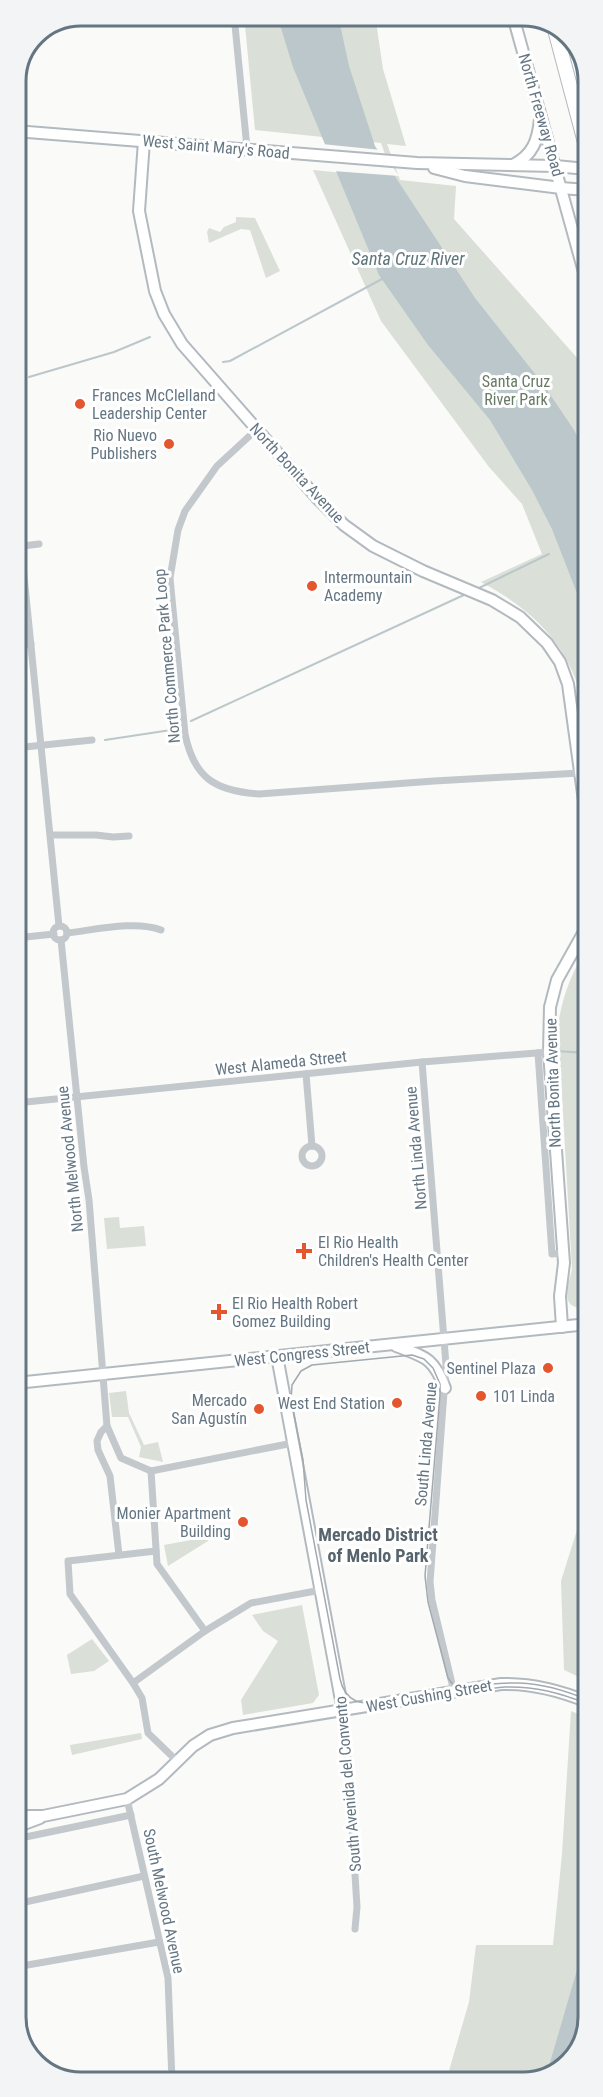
<svg xmlns="http://www.w3.org/2000/svg" width="603" height="2097" font-family="'Roboto Condensed',sans-serif">
  <style>
    .green { fill: #dadfd7 }
    .water { fill: #bbc7cb }
    .pier { fill: #fafaf8 }
    .lines { fill: none; stroke-linecap: round; stroke-linejoin: round }
    .stream { stroke: #bbc7cb; stroke-width: 2 }
    .secondary-casing { stroke: #b3babf; stroke-width: 14 }
    .primary-casing { stroke: #b5babe; stroke-width: 14 }
    .highway-casing { stroke: #b4b9bd; stroke-width: 16 }
    .street { stroke: #c3c8cc; stroke-width: 7 }
    .secondary { stroke: #fff; stroke-width: 10 }
    .primary { stroke: #fff; stroke-width: 10 }
    .highway { stroke: #fff; stroke-width: 14 }
    .tram { stroke: #a2aab0; stroke-width: 1.5 }
    .poi-dot { fill: #e4572e; stroke: #fff; stroke-width: 2 }
    .labels { text-anchor: middle; dominant-baseline: central; stroke-width: 6; stroke-linejoin: round; paint-order: stroke }
    .street-label { font-size: 16px; fill: #657683; stroke: #fff }
    .park-label { font-size: 16px; fill: #687a64; stroke: #fff }
    .poi-label { font-size: 16px; fill: #657683; stroke: #fff; text-anchor: start }
    .water-label { font-size: 18px; font-style: italic; fill: #60757c; stroke: #fff }
    .neighbourhood-label { font-size: 18px; font-weight: bold; fill: #57646e; stroke: #fff }
    .rim { fill: none; stroke: #657683; stroke-width: 3 }
  </style>
  <rect width="100%" height="100%" fill="#fafaf8"/>
  <g class="green">
    <path d="M244 15H375L383 69 406 146 387 144 400 180 456 186 454 219 587 369V726C578 655 542 615 481 582L542 554 522 504 489 467 381 321 313 170 394 178 381 143 255 130Z"/>
    <path d="M236 217 255 218 280 271 266 278 250 230 241 229 209 243 207 232 209 228 220 232 224 227 236 222Z"/>
    <path d="M587 947 588 1308C558 1311 568 1287 572 1269L558 1026C562 996 572 973 587 947Z"/>
    <path d="M119 1217 120 1228 144 1226 146 1246 107 1249 104 1218Z"/>
    <path d="M126 1391 129 1413 144 1445 158 1442 163 1462 139 1457 141 1447 128 1417H112L109 1393Z"/>
    <path d="M588 1495V1681L564 1670 561 1581Z"/>
    <path d="M207 1537 208 1541 168 1566 164 1545Z"/>
    <path d="M302 1605 319 1695 313 1703 243 1715 241 1700 278 1641 263 1631 252 1615Z"/>
    <path d="M92 1639 109 1661 94 1671 71 1674 67 1655Z"/>
    <path d="M571 1711 588 1718V2017L574 2057 535 2081H446L469 2002 476 1945H553L562 1854Z"/>
    <path d="M141 1733 142 1739 72 1755 70 1745Z"/>
  </g>
  <g class="water">
    <path d="M277 15H338L349 66 375 146 475 298 543 384 574 430 587 456V619L552 529 532 490 490 420 428 345 379 275 293 67Z"/>
    <path d="M588 1903V2017L574 2057 547 2073 577 1970Z"/>
  </g>
  <path class="pier" d="M322 144 381 150 399 176 333 171Z"/>
  <g class="lines">
    <g class="stream">
      <path d="M223 362 230 361 382 279"/>
      <path d="M29 377 114 352 150 337"/>
      <path d="M578 443 587 442"/>
      <path d="M477 589 549 554"/>
      <path d="M191 721 466 594"/>
      <path d="M105 740 171 730 178 727"/>
      <path d="M556 1051 587 1053"/>
    </g>
    <defs>
      <g id="secondary">
        <path d="M15 131 417 163 555 166"/>
        <path d="M144 141 139 211 155 291 164 314 182 344 317 498 344 525 373 546 423 571 492 600 520 617 547 643 560 662 568 684 587 823"/>
        <path d="M434 168 465 176 561 188"/>
        <path d="M562 1327 560 1296 564 1263 549 1052 550 1007 557 980 585 930 587 920"/>
        <path d="M396 1346C425 1357 433 1357 445 1388"/>
        <path d="M277 1356 343 1711"/>
        <path d="M16 1383 588 1324"/>
        <path d="M16 1816H43L127 1799 159 1779 193 1746 210 1735 233 1728 501 1684C532 1683 559 1690 588 1702"/>
        <path d="M16 1827 40 1818"/>
      </g>
      <g id="primary">
        <path d="M513 16 587 283"/>
        <path d="M513 165C533 155 538 140 540 119"/>
        <path d="M555 166 587 169"/>
        <path d="M561 188 587 190"/>
      </g>
      <path id="highway" d="M554 26 587 150"/>
    </defs>
    <use href="#secondary" class="secondary-casing"/>
    <use href="#primary" class="primary-casing"/>
    <use href="#highway" class="highway-casing"/>
    <g class="street">
      <path d="M234 15 247 148"/>
      <path d="M77 16 234 17"/>
      <path d="M17 75 22 131"/>
      <path d="M257 429 217 466 185 511 178 530 170 578 185 734C194 778 215 791 259 794L434 781 580 773"/>
      <path d="M21 546 59 926"/>
      <path d="M15 547 39 544"/>
      <path d="M15 645 31 644"/>
      <path d="M15 748 92 740"/>
      <path d="M51 835H96L113 837 129 836"/>
      <circle cx="60" cy="933" r="7"/>
      <path d="M67 933C94 930 136 920 161 930"/>
      <path d="M16 938 54 934"/>
      <path d="M61 940 84 1167 89 1200 107 1426 121 1458 151 1471 293 1443"/>
      <path d="M538 1053 552 1254 563 1253"/>
      <path d="M422 1062 446 1365 430 1582 432 1600 454 1692"/>
      <path d="M306 1074 312 1146"/>
      <path d="M16 1103 422 1062 549 1052"/>
      <circle cx="312" cy="1156" r="10"/>
      <path d="M107 1426 101 1432 97 1441 98 1450 110 1476 119 1555"/>
      <path d="M151 1471 157 1564 205 1631"/>
      <path d="M156 1551 68 1561 70 1594 133 1683 142 1698 148 1733 176 1760"/>
      <path d="M133 1683 205 1631 251 1603 321 1590"/>
      <path d="M343 1711 346 1729 357 1907 355 1929"/>
      <path d="M127 1799 168 1978 172 2081"/>
      <path d="M16 1839 131 1815"/>
      <path d="M16 1904 144 1876"/>
      <path d="M16 1967 159 1942"/>
    </g>
    <use href="#secondary" class="secondary"/>
    <use href="#primary" class="primary"/>
    <use href="#highway" class="highway"/>
    <path class="tram" d="M588 1700C534 1677 505 1681 449 1690 428 1694 374 1708 356 1701 347 1697 342 1688 340 1679L306 1500 303 1460 291 1400 292 1385 301 1371 312 1365 412 1355 424 1359 433 1368 440 1384V1395L425 1576 428 1602 448 1678C452 1684 456 1688 463 1690 477 1692 491 1688 505 1687 535 1686 560 1693 588 1704"/>
  </g>
  <g class="poi-dot">
    <circle cx="80" cy="404" r="6"/>
    <circle cx="169" cy="444" r="6"/>
    <circle cx="312" cy="586" r="6"/>
    <path d="M301 1242h6v6h6v6h-6v6h-6v-6h-6v-6h6z"/>
    <path d="M216 1303h6v6h6v6h-6v6h-6v-6h-6v-6h6z"/>
    <circle cx="548" cy="1368" r="6"/>
    <circle cx="481" cy="1396" r="6"/>
    <circle cx="397" cy="1403" r="6"/>
    <circle cx="259" cy="1409" r="6"/>
    <circle cx="243" cy="1522" r="6"/>
  </g>
  <g class="labels">
    <g class="street-label">
      <text transform="translate(541 115) rotate(74)">North Freeway Road</text>
      <text transform="translate(216 147) rotate(5)">West Saint Mary's Road</text>
      <text transform="translate(297 473) rotate(47)">North Bonita Avenue</text>
      <text transform="translate(167 656) rotate(-95)">North Commerce Park Loop</text>
      <text transform="translate(281 1063) rotate(-6)">West Alameda Street</text>
      <text transform="translate(553 1083) rotate(-92)">North Bonita Avenue</text>
      <text transform="translate(416 1148) rotate(-95)">North Linda Avenue</text>
      <text transform="translate(70 1159) rotate(-96)">North Melwood Avenue</text>
      <text transform="translate(302 1354) rotate(-6)">West Congress Street</text>
      <text transform="translate(426 1444) rotate(-85)">South Linda Avenue</text>
      <text transform="translate(429 1696) rotate(-10)">West Cushing Street</text>
      <text transform="translate(348 1784) rotate(-95)">South Avenida del Convento</text>
      <text transform="translate(164 1901) rotate(78)">South Melwood Avenue</text>
    </g>
    <g class="park-label">
      <text x="516" y="381">Santa Cruz<tspan x="516" dy="18">River Park</tspan></text>
    </g>
    <g class="poi-label">
      <text x="92" y="395">Frances McClelland<tspan x="92" dy="18">Leadership Center</tspan></text>
      <text x="157" y="435" text-anchor="end">Rio Nuevo<tspan x="157" dy="18">Publishers</tspan></text>
      <text x="324" y="577">Intermountain<tspan x="324" dy="18">Academy</tspan></text>
      <text x="318" y="1242">El Rio Health<tspan x="318" dy="18">Children's Health Center</tspan></text>
      <text x="232" y="1303">El Rio Health Robert<tspan x="232" dy="18">Gomez Building</tspan></text>
      <text x="536" y="1368" text-anchor="end">Sentinel Plaza</text>
      <text x="493" y="1396">101 Linda</text>
      <text x="247" y="1400" text-anchor="end">Mercado<tspan x="247" dy="18">San Agustín</tspan></text>
      <text x="385" y="1403" text-anchor="end">West End Station</text>
      <text x="231" y="1513" text-anchor="end">Monier Apartment<tspan x="231" dy="18">Building</tspan></text>
    </g>
    <g class="water-label">
      <text x="408" y="258">Santa Cruz River</text>
    </g>
    <g class="neighbourhood-label">
      <text x="378" y="1534">Mercado District<tspan x="378" dy="21">of Menlo Park</tspan></text>
    </g>
  </g>
  <path d="M0 0H603V2097H0ZM81 26H523A55 55 0 0 1 578 81V2017A55 55 0 0 1 523 2072H81A55 55 0 0 1 26 2017V81A55 55 0 0 1 81 26Z" fill="#f3f4f5" fill-rule="evenodd"/>
  <path class="rim" d="M81 26H523A55 55 0 0 1 578 81V2017A55 55 0 0 1 523 2072H81A55 55 0 0 1 26 2017V81A55 55 0 0 1 81 26Z"/>
</svg>
